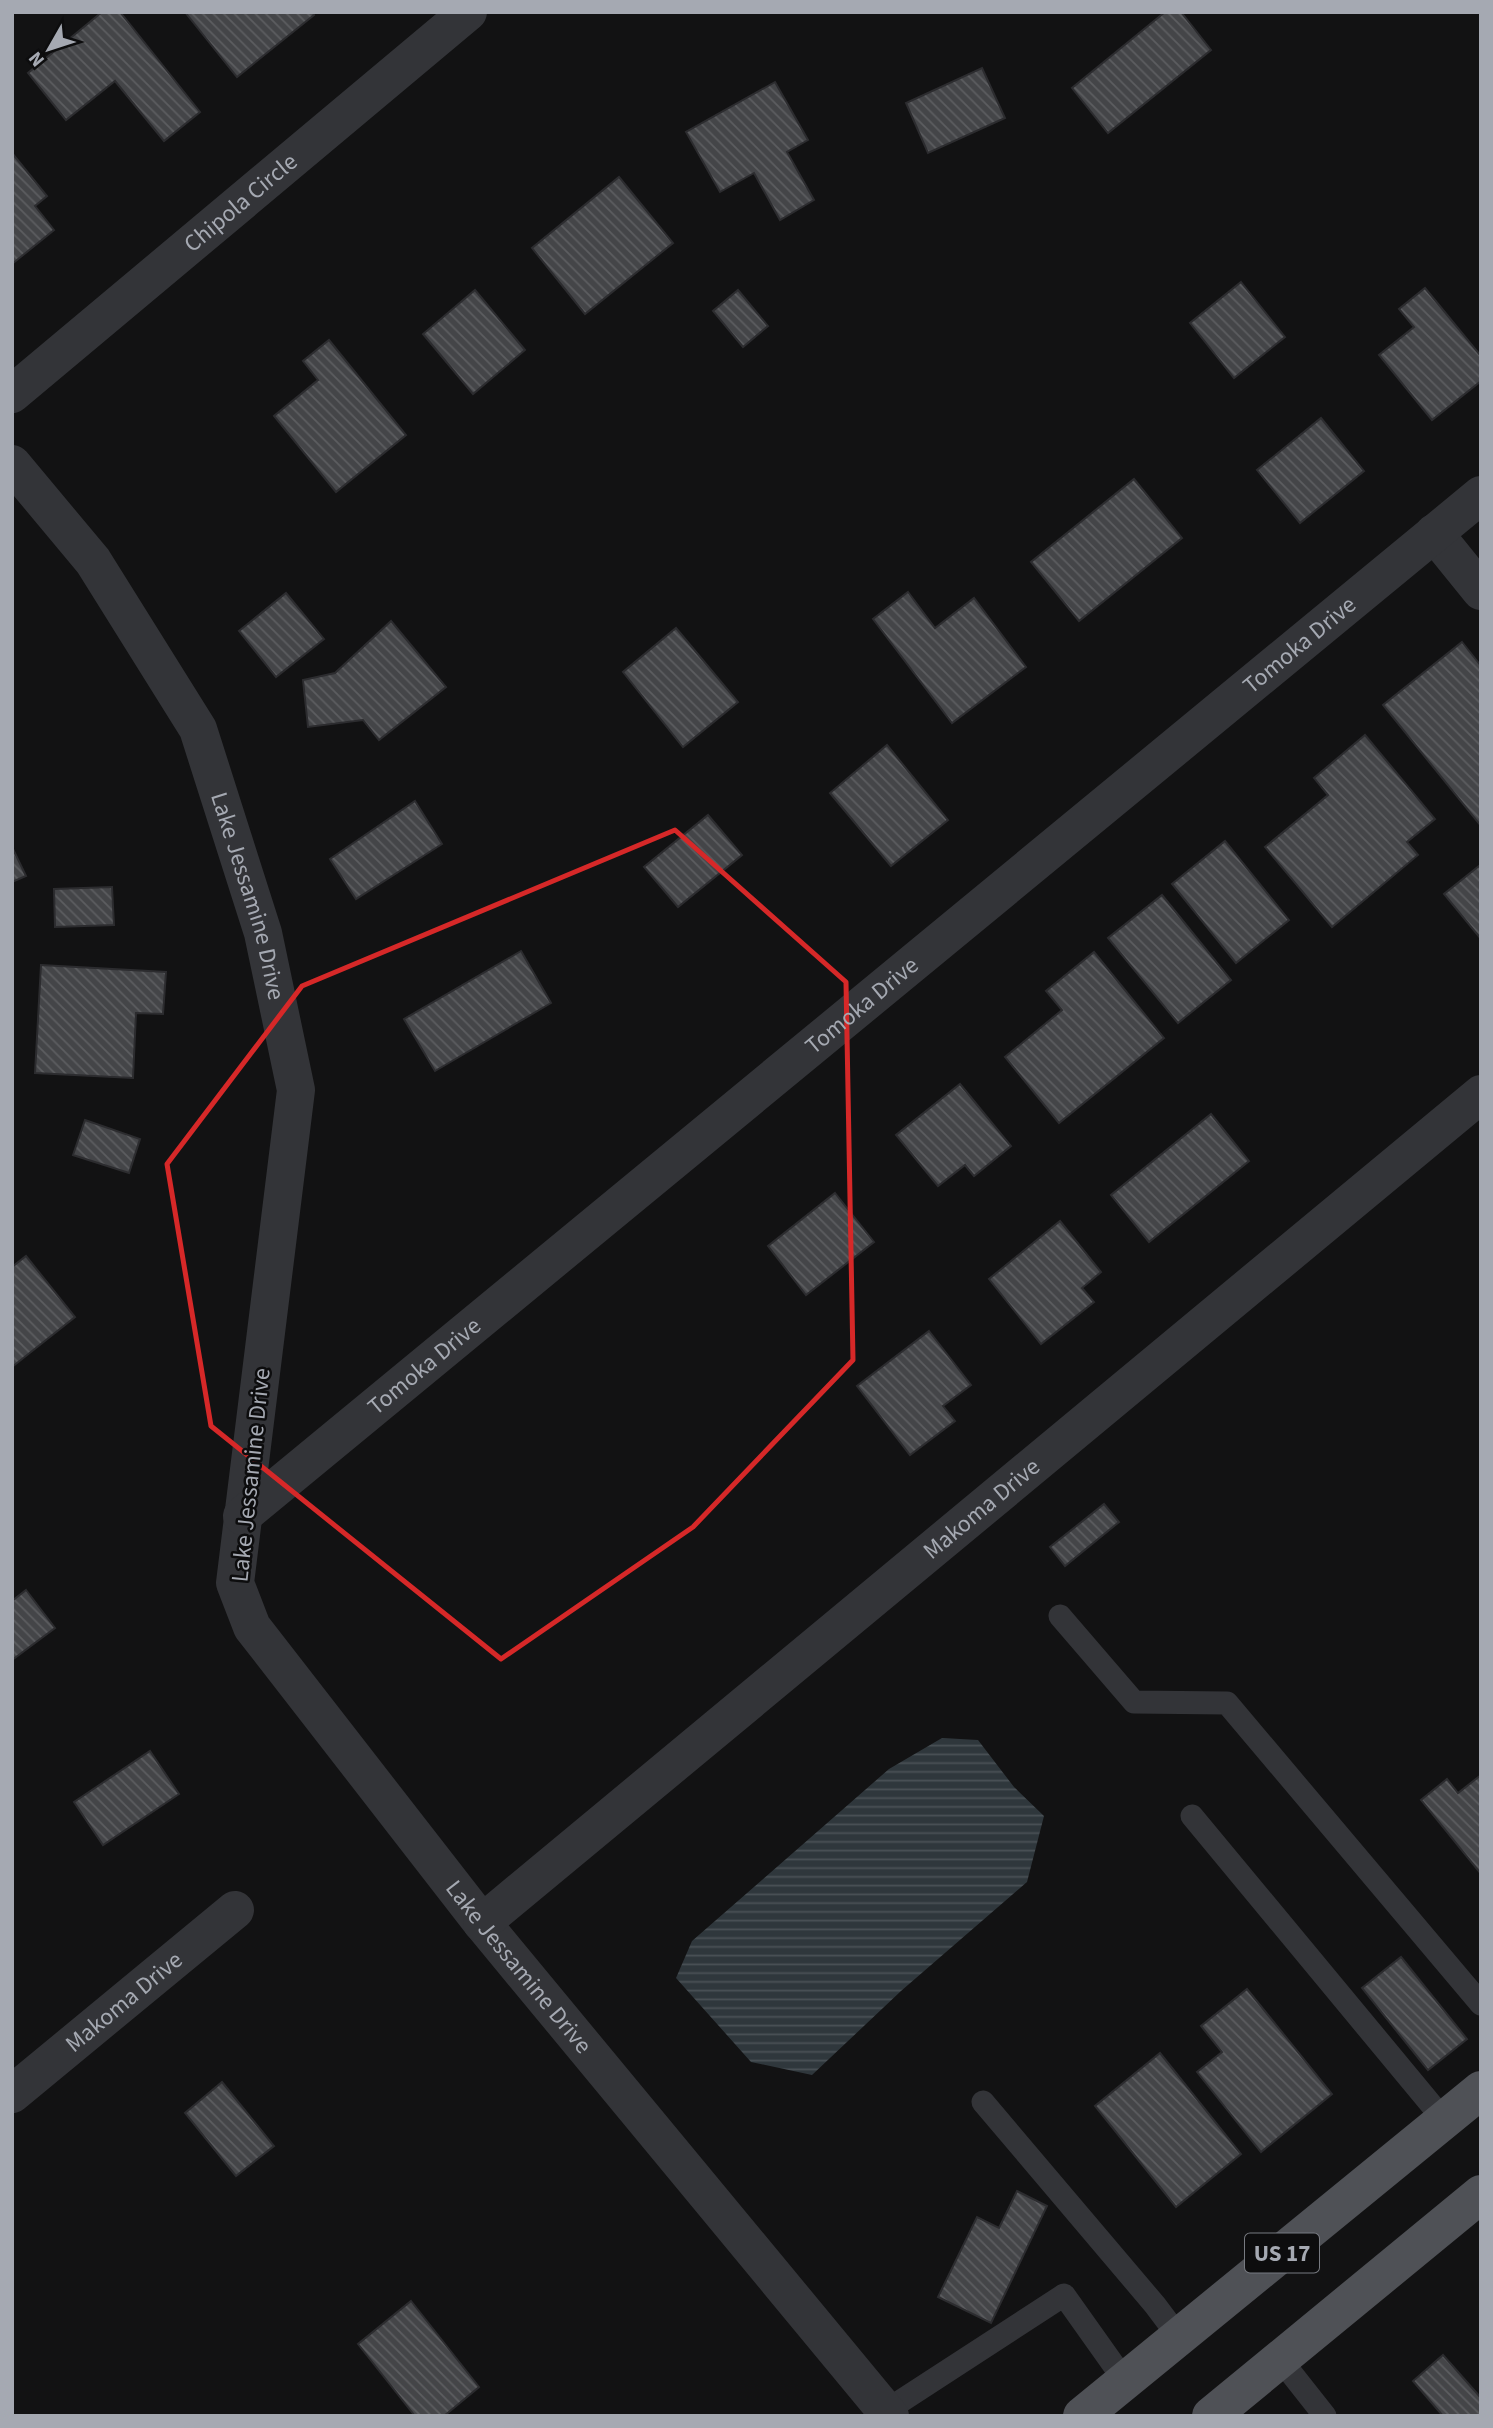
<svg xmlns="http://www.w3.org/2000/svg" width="1493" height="2428" font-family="'Source Sans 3',sans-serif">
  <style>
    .water { fill: url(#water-rules) }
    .building { fill: url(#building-back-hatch); stroke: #2c2c2f; stroke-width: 2 }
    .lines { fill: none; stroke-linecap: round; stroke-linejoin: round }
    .service { stroke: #333438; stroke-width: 23 }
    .minor { stroke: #333438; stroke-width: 38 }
    .primary { stroke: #4f5156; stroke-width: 38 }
    .marked { fill: none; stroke: #d62828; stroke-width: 5; stroke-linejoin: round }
    .labels { text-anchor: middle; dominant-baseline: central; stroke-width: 5; stroke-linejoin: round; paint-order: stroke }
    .shield { fill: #0d0d0e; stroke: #777a81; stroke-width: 2 }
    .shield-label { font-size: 23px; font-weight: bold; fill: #a5a9b2 }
    .street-label { font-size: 24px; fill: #a5a9b2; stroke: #0d0d0e }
  </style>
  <defs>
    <pattern id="water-rules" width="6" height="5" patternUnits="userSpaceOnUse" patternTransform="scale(1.75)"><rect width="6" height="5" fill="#2f373c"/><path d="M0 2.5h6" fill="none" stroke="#4a5156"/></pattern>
    <pattern id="building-back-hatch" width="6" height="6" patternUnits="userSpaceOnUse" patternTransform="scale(1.75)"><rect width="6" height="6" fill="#444548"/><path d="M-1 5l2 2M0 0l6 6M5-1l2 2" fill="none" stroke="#5c5d60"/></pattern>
  </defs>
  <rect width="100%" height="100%" fill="#121213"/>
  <path class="water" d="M942 1738 978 1740 1014 1787 1044 1816 1027 1882 901 1991 812 2075 751 2062 676 1978 692 1941 889 1769Z"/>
  <g class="building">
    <path d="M102 12H120L200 112 164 141 115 81 66 120 28 73Z"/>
    <path d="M185 12H312L314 15 237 77Z"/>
    <path d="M1165 12H1181L1211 50 1108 133 1072 88Z"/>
    <path d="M982 68 1005 118 928 153 906 103Z"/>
    <path d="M775 82 808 140 787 152 814 200 780 220 754 173 720 192 686 132Z"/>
    <path d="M12 153 47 196 35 206 54 230 12 264Z"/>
    <path d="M619 177 673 243 585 314 532 248Z"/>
    <path d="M1241 282 1285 337 1234 378 1190 323Z"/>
    <path d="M1425 288 1481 356V381L1432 420 1379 355 1414 327 1399 309Z"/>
    <path d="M475 290 525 350 473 394 423 334Z"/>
    <path d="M738 290 768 326 743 347 713 311Z"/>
    <path d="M329 340 406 435 336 492 274 416 318 380 303 361Z"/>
    <path d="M1321 418 1364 471 1300 523 1257 470Z"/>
    <path d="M1134 479 1182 538 1079 621 1031 562Z"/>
    <path d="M908 592 935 628 974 598 1026 667 952 723 873 619Z"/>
    <path d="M286 593 324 639 276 677 239 631Z"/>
    <path d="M391 621 446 687 379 740 363 720 308 727 303 680 335 673Z"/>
    <path d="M676 628 738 702 683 747 623 672Z"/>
    <path d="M1462 642 1481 666V826L1383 705Z"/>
    <path d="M1365 735 1435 819 1407 842 1418 855 1332 927 1265 847 1328 795 1314 778Z"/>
    <path d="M887 745 948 820 891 866 830 793Z"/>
    <path d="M415 801 442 844 356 899 330 859Z"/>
    <path d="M708 815 742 855 678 907 644 867Z"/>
    <path d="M1225 841 1289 920 1236 963 1172 884Z"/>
    <path d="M12 847 26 876 12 882Z"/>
    <path d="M1479 866 1481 869V939L1444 894Z"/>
    <path d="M112 887 114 925 55 927 54 889Z"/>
    <path d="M1162 895 1231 980 1178 1023 1108 938Z"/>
    <path d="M521 951 551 1003 435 1071 404 1019Z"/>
    <path d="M1094 952 1164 1038 1059 1123 1005 1057 1062 1010 1046 991Z"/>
    <path d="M41 965 166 972 163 1014 136 1013 133 1078 35 1073Z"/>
    <path d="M960 1084 1011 1146 974 1176 965 1165 938 1186 896 1135Z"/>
    <path d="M1211 1114 1249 1161 1149 1242 1111 1195Z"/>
    <path d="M85 1120 140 1139 129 1173 73 1155Z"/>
    <path d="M835 1193 874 1242 806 1295 768 1246Z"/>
    <path d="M1060 1221 1101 1272 1082 1288 1094 1302 1041 1344 989 1279Z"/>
    <path d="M26 1256 75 1317 12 1367V1267Z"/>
    <path d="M929 1331 971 1385 943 1406 955 1421 910 1455 857 1386Z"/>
    <path d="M1104 1504 1119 1522 1065 1566 1050 1547Z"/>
    <path d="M26 1590 55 1628 12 1660V1601Z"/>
    <path d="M150 1751 179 1794 103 1845 74 1802Z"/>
    <path d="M1481 1775V1874L1421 1800 1447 1779 1458 1793Z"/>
    <path d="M1401 1957 1467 2039 1428 2070 1362 1988Z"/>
    <path d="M1247 1989 1332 2094 1261 2152 1197 2072 1222 2052 1201 2026Z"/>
    <path d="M1160 2053 1241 2154 1176 2207 1095 2106Z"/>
    <path d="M222 2082 274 2146 236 2176 185 2113Z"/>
    <path d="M1017 2191 1047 2206 991 2323 938 2297 977 2217 999 2228Z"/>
    <path d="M411 2301 479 2387 444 2416H415L358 2344Z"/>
    <path d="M1443 2355 1481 2398V2416H1443L1413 2381Z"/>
  </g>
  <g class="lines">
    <g class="service">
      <path d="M1060 1616 1134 1702 1227 1703 1481 2004"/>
      <path d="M1192 1816 1444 2120"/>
      <path d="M983 2102 1155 2305 1179 2337"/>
      <path d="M1280 2359 1325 2416"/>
      <path d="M878 2416 1064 2295 1125 2381"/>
    </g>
    <g class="minor">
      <path id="s1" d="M12 394 468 12"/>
      <path id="s2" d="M12 464 93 561 198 729 263 933 296 1090 235 1583 252 1627 482 1923 890 2416"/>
      <path d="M1434 533 1481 591"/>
      <path id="s3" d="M242 1516 1481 495"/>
      <path id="s4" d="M482 1923 1481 1094"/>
      <path id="s5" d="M12 2094 235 1910"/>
    </g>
    <g class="primary">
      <path d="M1082 2416 1481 2090"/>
      <path d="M1211 2416 1481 2194"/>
    </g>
  </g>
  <path class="marked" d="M675 830 846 982 853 1360 693 1527 501 1659 211 1426 167 1164 302 986Z"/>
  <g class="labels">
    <rect class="shield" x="1245" y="2233.5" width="74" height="39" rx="5"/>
    <g class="shield-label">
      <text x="1282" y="2253">US 17</text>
    </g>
    <g class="street-label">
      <text stroke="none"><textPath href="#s1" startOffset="298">Chipola Circle</textPath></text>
      <text stroke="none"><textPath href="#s3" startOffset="1370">Tomoka Drive</textPath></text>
      <text stroke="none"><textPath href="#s2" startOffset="499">Lake Jessamine Drive</textPath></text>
      <text stroke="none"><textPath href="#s3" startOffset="803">Tomoka Drive</textPath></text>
      <text stroke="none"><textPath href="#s3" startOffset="236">Tomoka Drive</textPath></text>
      <text transform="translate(251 1475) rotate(-84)">Lake Jessamine Drive</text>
      <text stroke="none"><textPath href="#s4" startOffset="649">Makoma Drive</textPath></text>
      <text stroke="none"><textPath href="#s2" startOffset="1675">Lake Jessamine Drive</textPath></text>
      <text stroke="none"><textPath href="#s5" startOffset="145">Makoma Drive</textPath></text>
    </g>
  </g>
  <rect width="1493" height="2428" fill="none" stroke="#a5a9b2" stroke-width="28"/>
  <g transform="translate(49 49) rotate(231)" stroke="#0d0d0e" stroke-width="5" paint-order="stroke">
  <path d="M0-5L12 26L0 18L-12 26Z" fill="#a5a9b2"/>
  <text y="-10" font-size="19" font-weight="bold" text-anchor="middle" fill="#a5a9b2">N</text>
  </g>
</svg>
